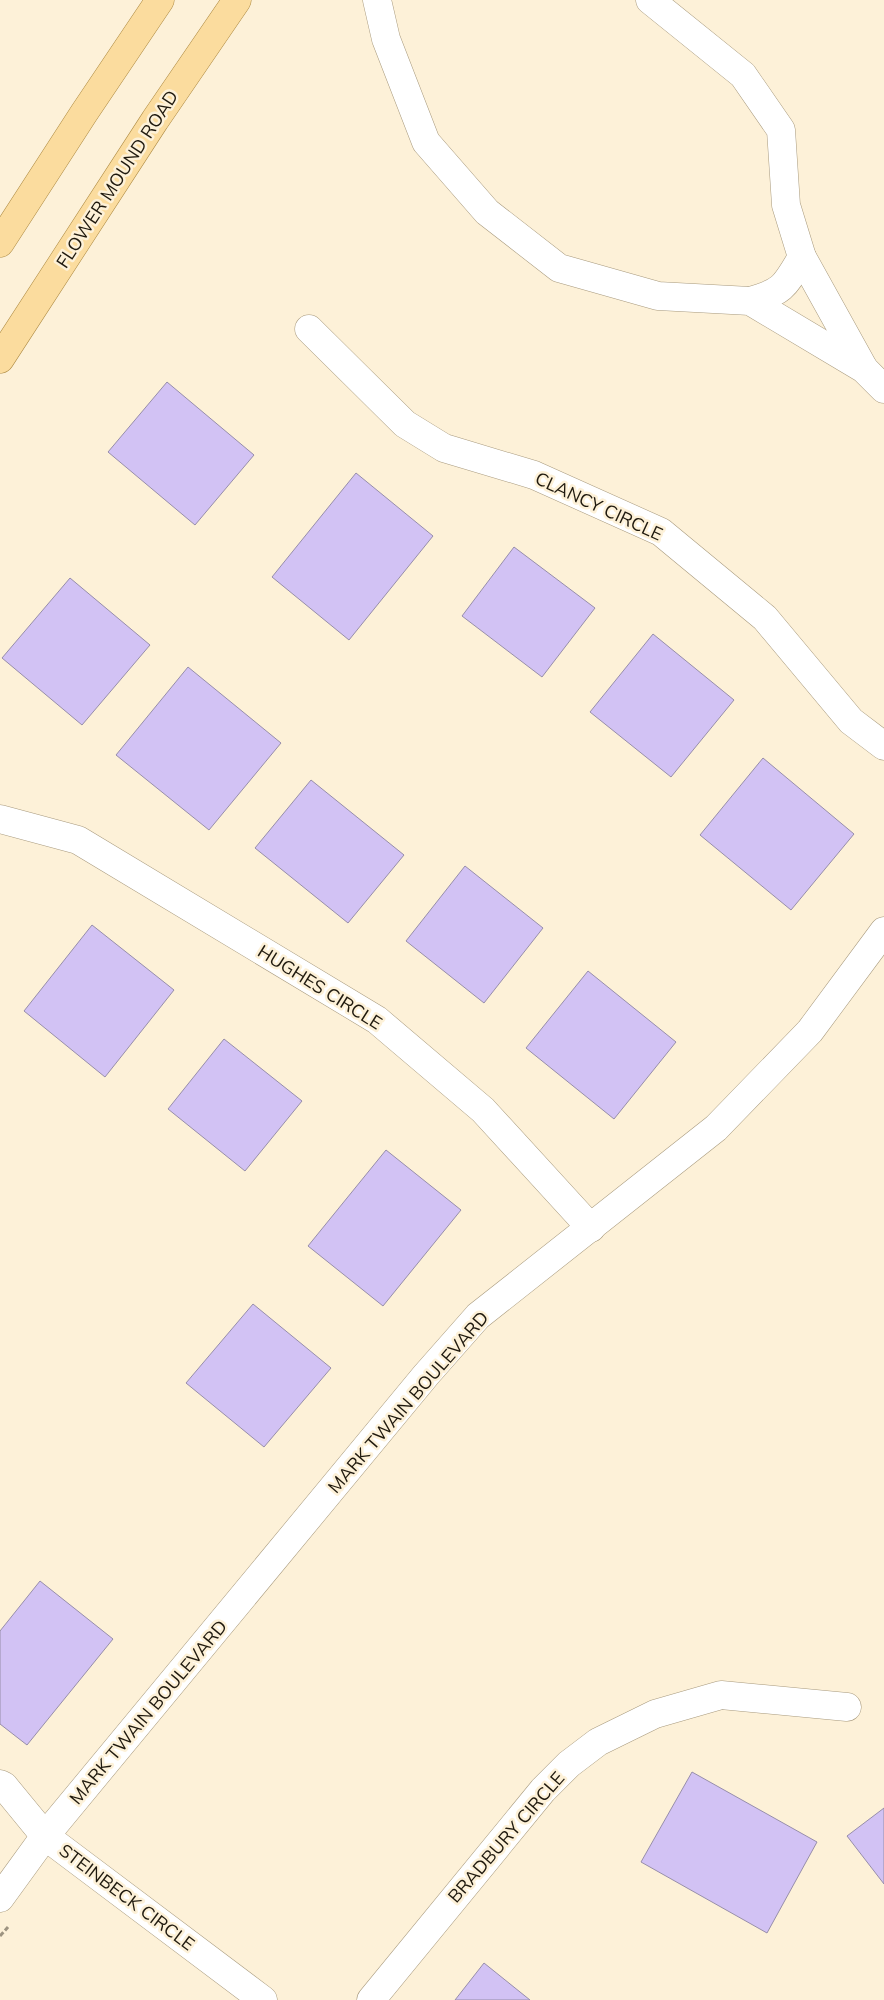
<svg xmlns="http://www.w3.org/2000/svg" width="884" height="2000" font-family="Mulish,sans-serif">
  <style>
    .building { fill: #d2c2f4; stroke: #978eaa }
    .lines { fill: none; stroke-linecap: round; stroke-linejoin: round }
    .minor-casing { stroke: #a89a7e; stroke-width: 29 }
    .major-casing { stroke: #ac8941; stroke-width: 29 }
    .path { stroke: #9d9380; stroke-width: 3; stroke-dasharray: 5 2.5; stroke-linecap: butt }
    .minor { stroke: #fff; stroke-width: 28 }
    .major { stroke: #fbdc9e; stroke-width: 28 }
    .labels { text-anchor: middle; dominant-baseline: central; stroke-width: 5; stroke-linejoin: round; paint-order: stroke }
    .street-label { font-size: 18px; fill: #1f190e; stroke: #fdf1d8 }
  </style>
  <rect width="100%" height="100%" fill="#fdf1d8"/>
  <g class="building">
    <path d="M167 382 254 455 195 525 108 452Z"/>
    <path d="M356 473 433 536 349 640 272 577Z"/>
    <path d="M514 547 595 608 542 677 462 616Z"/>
    <path d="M70 578 150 645 82 725 2 658Z"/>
    <path d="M653 634 734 700 671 777 590 712Z"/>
    <path d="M188 667 281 743 209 830 116 755Z"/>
    <path d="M763 758 854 834 791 910 700 835Z"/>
    <path d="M311 780 404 855 348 923 255 848Z"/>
    <path d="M465 866 543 928 484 1003 406 941Z"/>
    <path d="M92 925 174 990 105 1077 24 1011Z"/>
    <path d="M588 971 676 1042 614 1119 526 1048Z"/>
    <path d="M224 1039 302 1101 245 1171 168 1109Z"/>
    <path d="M386 1150 461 1210 383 1306 308 1246Z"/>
    <path d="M253 1304 331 1368 264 1447 186 1383Z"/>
    <path d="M40 1581 113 1639 27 1745 0 1724V1631Z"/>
    <path d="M692 1772 817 1842 767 1933 641 1862Z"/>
    <path d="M884 1808V1884L847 1836Z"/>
    <path d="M484 1963 530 2000H455Z"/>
  </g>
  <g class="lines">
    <defs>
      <g id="minor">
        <path d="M377 0 386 39 426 142 487 212 559 268 658 296 750 301 864 369 884 389"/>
        <path d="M650 0 743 75 781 130 786 205 802 257 863 367"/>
        <path d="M750 301C783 292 785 286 802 257"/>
        <path d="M309 329 405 424 444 448 534 475 661 532 765 618 851 721 884 746"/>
        <path d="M0 819 78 840 377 1020 483 1110 591 1228"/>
        <path d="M0 1784 4 1786 45 1836 263 2000"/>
        <path d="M0 1898 45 1836 426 1375 478 1316 716 1128 810 1031 884 931"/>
        <path d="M371 2000 543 1790 569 1764 598 1742 655 1714 721 1695 847 1707"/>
      </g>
      <g id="major">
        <path d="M0 243 84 113 160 0"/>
        <path d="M0 359 155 120 237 0"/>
      </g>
    </defs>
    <use href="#minor" class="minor-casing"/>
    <use href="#major" class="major-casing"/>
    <path class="path" d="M0 1936 8 1927"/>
    <use href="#minor" class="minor"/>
    <use href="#major" class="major"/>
  </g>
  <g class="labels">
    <g class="street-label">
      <text transform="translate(117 179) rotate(-57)">FLOWER MOUND ROAD</text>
      <text transform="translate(599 506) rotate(25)">CLANCY CIRCLE</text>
      <text transform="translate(320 987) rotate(32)">HUGHES CIRCLE</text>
      <text transform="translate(408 1402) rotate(-49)">MARK TWAIN BOULEVARD</text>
      <text transform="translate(148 1712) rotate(-50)">MARK TWAIN BOULEVARD</text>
      <text transform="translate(506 1837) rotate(-49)">BRADBURY CIRCLE</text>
      <text transform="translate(127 1897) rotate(37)">STEINBECK CIRCLE</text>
    </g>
  </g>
</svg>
